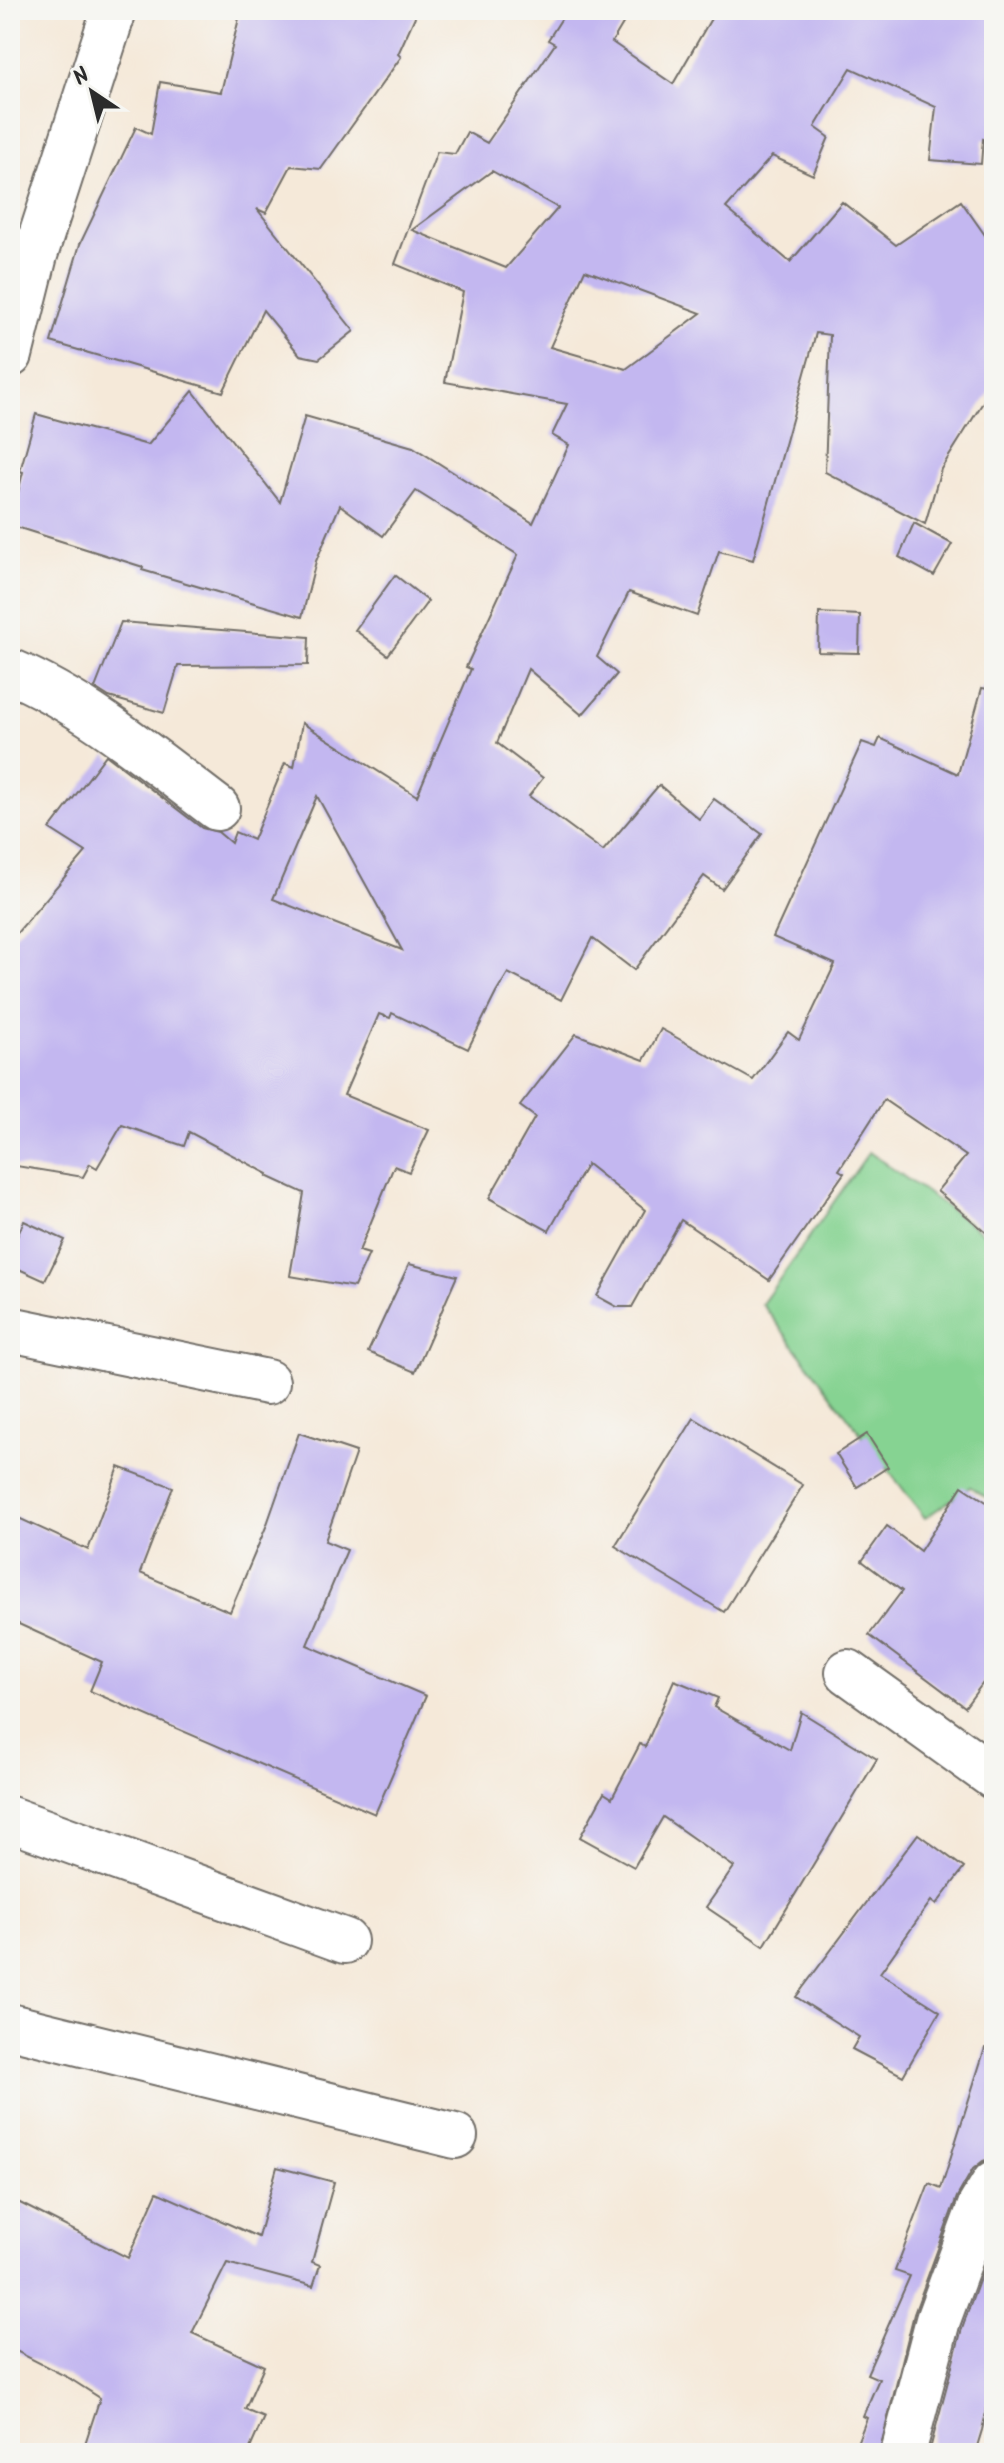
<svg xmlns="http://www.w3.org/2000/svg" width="1004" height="2463" font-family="Kalam,sans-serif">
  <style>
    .green { fill: #86d392; stroke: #587f5e; stroke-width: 2 }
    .building { fill: #c3b7f0; fill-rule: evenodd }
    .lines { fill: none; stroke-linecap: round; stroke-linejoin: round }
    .minor-casing { stroke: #726e68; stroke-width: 48 }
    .minor { stroke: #fff; stroke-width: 44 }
  </style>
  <rect width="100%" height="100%" fill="#f6f6f2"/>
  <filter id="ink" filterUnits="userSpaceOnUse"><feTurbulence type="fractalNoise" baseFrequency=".0125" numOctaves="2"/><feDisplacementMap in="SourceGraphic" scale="16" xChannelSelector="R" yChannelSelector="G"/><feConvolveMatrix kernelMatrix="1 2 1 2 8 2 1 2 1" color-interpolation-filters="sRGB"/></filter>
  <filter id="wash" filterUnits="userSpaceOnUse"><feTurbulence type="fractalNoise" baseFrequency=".006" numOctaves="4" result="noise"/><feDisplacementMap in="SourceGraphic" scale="32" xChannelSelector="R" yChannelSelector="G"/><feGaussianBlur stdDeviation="1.8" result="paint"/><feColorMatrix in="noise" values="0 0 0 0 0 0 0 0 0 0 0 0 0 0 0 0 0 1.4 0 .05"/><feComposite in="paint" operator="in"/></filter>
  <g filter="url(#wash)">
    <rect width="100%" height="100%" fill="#f5e9d9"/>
    <path class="green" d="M869 1152 994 1241V1502L970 1487 925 1518 762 1304Z"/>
    <g id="blocks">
      <g class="building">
        <path d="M241 10H418L398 54 401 57 321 169 291 166 266 213 257 209 354 331 319 359 300 355 263 310 223 392 51 342 80 244 136 127 151 134 160 82 221 92Z"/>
        <path d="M567 10H631L612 42 673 84 716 10H994V143L983 139 981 164 930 160 936 107 851 68 815 127 829 137 813 175 772 156 726 208 790 262 842 202 896 245 961 201 994 248V385L941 469 925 524 825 472 830 335 816 333 753 560 719 551 697 616 629 592 597 657 617 674 582 715 528 669 497 743 543 778 529 796 603 851 659 785 699 819 714 799 762 834 722 889 704 876 634 970 592 938 561 1000 508 973 496 993 468 1049 392 1013 390 1018 379 1014 344 1095 429 1130 409 1172 394 1166 359 1251 369 1254 354 1287 290 1276 304 1193 267 1176 268 1174 189 1132 184 1146 122 1125 97 1168 90 1164 83 1177 10 1165V941L86 852 50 829 106 755 202 828 218 832 231 843 235 832 253 840 285 763 294 767 302 723 417 796 471 669 466 667 518 555 416 491 383 536 340 505 316 561 302 617 142 570 143 567 10 525 23 472 20 471 36 414 148 445 193 391 280 502 305 416 413 447 533 523 569 445 552 435 567 404 445 382 463 292 395 264 437 152 455 154 467 132 487 143 555 44 548 40ZM492 171 558 208 506 268 412 230ZM585 270 701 313 626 369 550 347ZM317 796 402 950 273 899Z"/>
        <path d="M914 523 952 544 934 576 899 557Z"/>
        <path d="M395 575 428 601 388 655 355 630Z"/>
        <path d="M819 613 860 615 859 653 818 652Z"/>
        <path d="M121 622 309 637 308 665 178 666 164 713 109 697 95 688Z"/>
        <path d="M982 688 994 690V1239L937 1191 966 1156 884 1100 839 1170 844 1173 769 1280 681 1220 632 1307H617L597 1296 645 1210 587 1164 549 1231 489 1198 535 1117 520 1106 576 1034 644 1060 661 1029 753 1080 788 1032 799 1040 835 964 773 937 862 742 876 747 880 738 958 774Z"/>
        <path d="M24 1221 65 1240 45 1281 10 1265V1252Z"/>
        <path d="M409 1264 457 1276 415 1372 368 1352Z"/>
        <path d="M694 1418 803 1485 724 1612 615 1546Z"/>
        <path d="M299 1433 356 1452 325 1541 347 1550 307 1645 426 1696 375 1814 90 1691 102 1662 10 1620V1514L88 1550 119 1467 173 1487 140 1573 230 1612 266 1527Z"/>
        <path d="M867 1434 888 1467 857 1487 836 1454Z"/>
        <path d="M962 1486 994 1507V1668L965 1707 869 1635 902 1591 862 1561 887 1526 920 1551Z"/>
        <path d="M674 1680 718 1698 714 1707 790 1750 801 1712 877 1759 764 1946 706 1907 734 1867 663 1817 634 1867 580 1837 604 1793 612 1798 640 1744 645 1747Z"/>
        <path d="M918 1834 964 1868 936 1905 931 1901 880 1973 940 2011 903 2076 852 2049 859 2037 796 1997Z"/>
        <path d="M985 2048 994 2049V2158L983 2161 973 2169 957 2197 914 2314 879 2453H853L867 2418 863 2416 879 2379 867 2374 910 2276 895 2271 929 2183 941 2188Z"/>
        <path d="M277 2167 334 2182 312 2262 320 2265 313 2286 227 2263 192 2333 264 2366 245 2409 264 2417 248 2453H82L100 2398 69 2378 10 2348V2198L128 2258 157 2192 258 2237Z"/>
        <path d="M984 2267 994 2271V2378L982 2430 975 2453H929L962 2328Z"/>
      </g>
    </g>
  </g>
  <g filter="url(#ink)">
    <use href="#blocks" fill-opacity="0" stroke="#726e68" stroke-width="2"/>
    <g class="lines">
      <defs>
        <g id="minor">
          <path d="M10 355 35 255 114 10"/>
          <path d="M10 671C87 704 151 758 217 808"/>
          <path d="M10 1329 267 1382"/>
          <path d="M848 1672 994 1777"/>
          <path d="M10 1819 345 1941"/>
          <path d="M10 2026 455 2136"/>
          <path d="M903 2453 938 2320 980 2206 994 2183"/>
        </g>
      </defs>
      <use href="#minor" class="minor-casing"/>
      <use href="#minor" class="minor"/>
    </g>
  </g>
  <rect width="1004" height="2463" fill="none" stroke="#f6f6f2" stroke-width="40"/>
  <g transform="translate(92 92) rotate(325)" stroke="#f6f6f2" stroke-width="6" paint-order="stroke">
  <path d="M0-6L14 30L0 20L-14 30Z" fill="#2b2b2b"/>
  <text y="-12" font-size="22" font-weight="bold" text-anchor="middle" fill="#2b2b2b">N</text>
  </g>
</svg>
